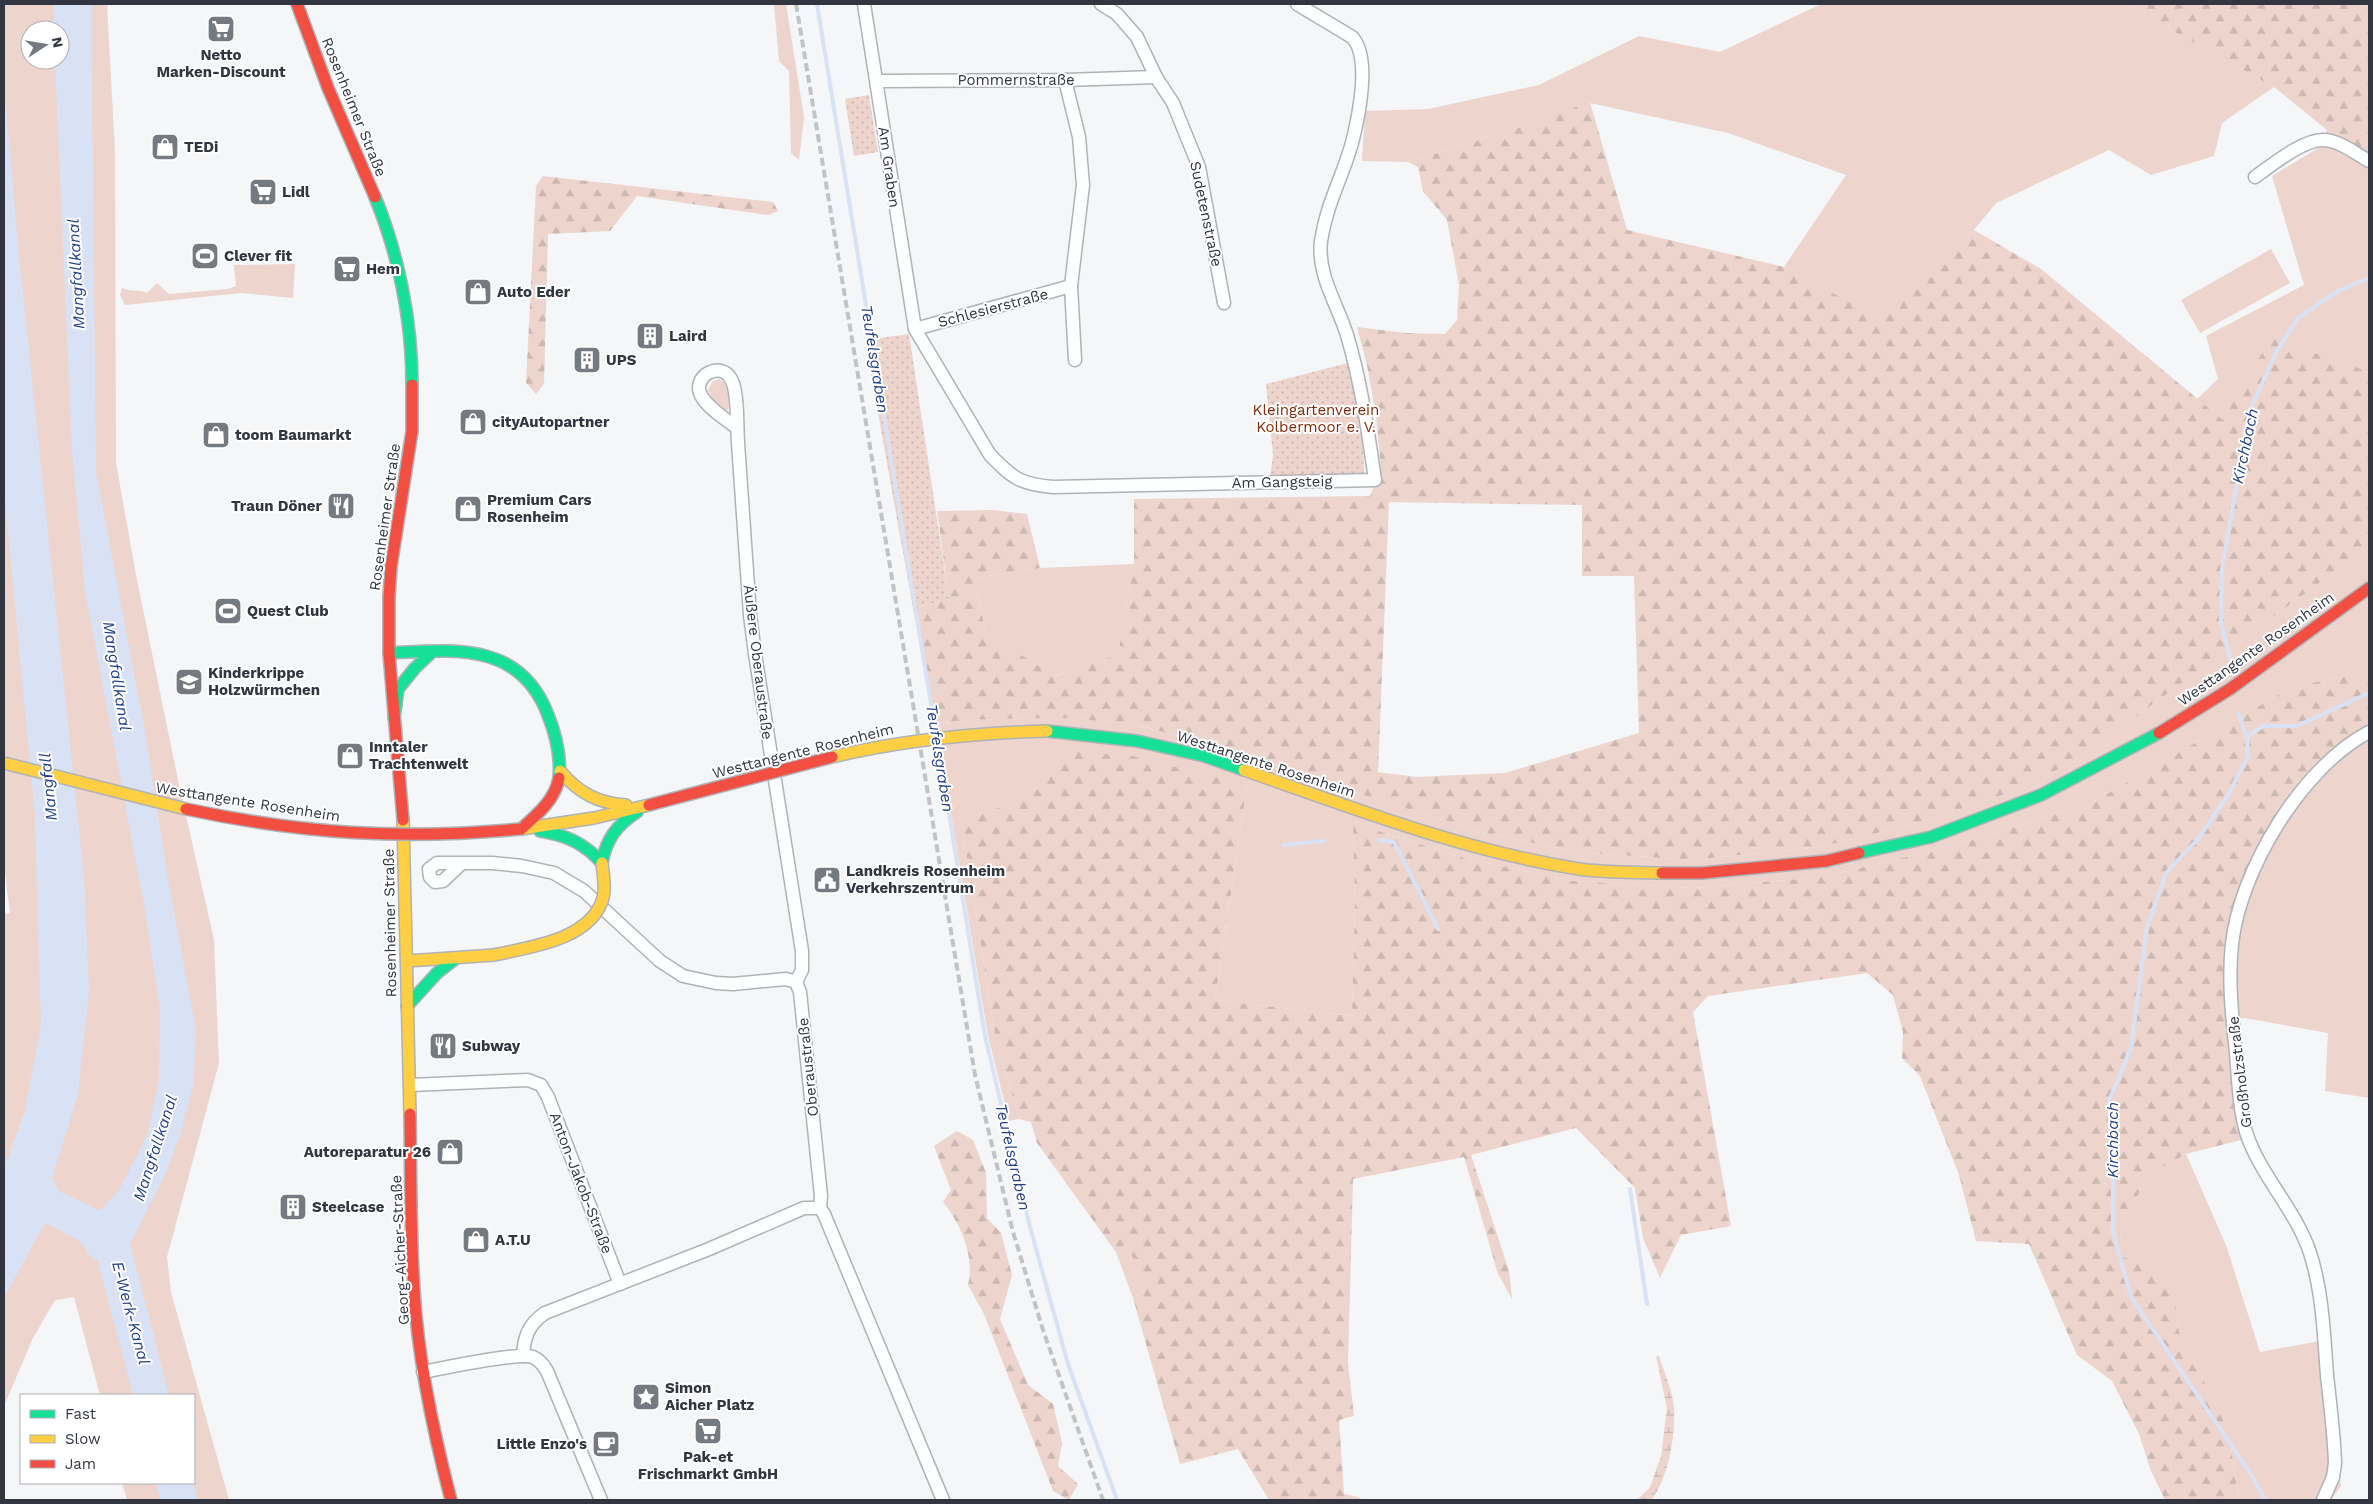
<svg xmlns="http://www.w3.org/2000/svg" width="2373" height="1504" font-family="'Work Sans',sans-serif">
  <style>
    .grass { fill: #edd4cd; fill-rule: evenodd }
    .forest { fill: url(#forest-firs); fill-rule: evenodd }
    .wetland { fill: url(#wetland-marsh) }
    .park { fill: url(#park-dots) }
    .water { fill: #d9e2f5 }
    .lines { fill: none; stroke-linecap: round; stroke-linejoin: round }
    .stream { stroke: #d9e2f5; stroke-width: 4 }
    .street-casing { stroke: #afb2b7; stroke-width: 15 }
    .fast-casing { stroke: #afb2b7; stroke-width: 14 }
    .slow-casing { stroke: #afb2b7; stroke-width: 14 }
    .jam-casing { stroke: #afb2b7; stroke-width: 14 }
    .street { stroke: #fdfefe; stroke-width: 12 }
    .fast { stroke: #16e098; stroke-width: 11 }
    .slow { stroke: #ffcf43; stroke-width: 11 }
    .jam { stroke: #f24e42; stroke-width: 11 }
    .rail { stroke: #c2c3c4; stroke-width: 4; stroke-dasharray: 8 4; stroke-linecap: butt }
    .slow-bridge-casing { stroke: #afb2b7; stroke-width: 14; stroke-linecap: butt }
    .jam-bridge-casing { stroke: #afb2b7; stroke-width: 14; stroke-linecap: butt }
    .slow-bridge { stroke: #ffcf43; stroke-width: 11 }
    .jam-bridge { stroke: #f24e42; stroke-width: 11 }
    .labels { text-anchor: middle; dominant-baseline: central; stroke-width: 4; stroke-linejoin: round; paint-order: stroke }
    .poi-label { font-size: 15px; font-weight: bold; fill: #313640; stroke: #fff; text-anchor: start }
    .street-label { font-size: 15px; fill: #313640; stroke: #fff }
    .park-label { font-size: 15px; fill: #812a09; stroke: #fff }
    .water-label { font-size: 16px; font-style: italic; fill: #23428a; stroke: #fff }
  </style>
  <defs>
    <pattern id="forest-firs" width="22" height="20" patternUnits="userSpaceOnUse" patternTransform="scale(1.25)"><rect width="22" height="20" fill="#edd4cd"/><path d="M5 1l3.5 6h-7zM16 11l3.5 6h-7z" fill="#ccb7b1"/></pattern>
    <pattern id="wetland-marsh" width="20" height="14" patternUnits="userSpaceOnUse" patternTransform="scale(1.25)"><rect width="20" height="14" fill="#edd4cd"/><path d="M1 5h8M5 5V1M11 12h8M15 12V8" fill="none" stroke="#ccb7b1"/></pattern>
    <pattern id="park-dots" width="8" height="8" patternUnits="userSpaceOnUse" patternTransform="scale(1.25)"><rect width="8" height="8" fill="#edd4cd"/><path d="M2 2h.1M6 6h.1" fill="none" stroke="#ccb7b1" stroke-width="1.8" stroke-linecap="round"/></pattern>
  </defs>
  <rect width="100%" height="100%" fill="#f4f6f8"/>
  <g class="grass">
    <path d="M4 4H107L115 152 116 463 136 575 179 785 214 940 219 1063 167 1257 171 1292 229 1500H127L122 1483H194V1395H100L74 1297 55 1300 33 1338 4 1406V914L10 913 4 866ZM30 30H60V60H30Z"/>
    <path d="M774 4H786L804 117 799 160 791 153 789 71 779 61Z"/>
    <path d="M1821 4H2124L2274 87 2222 123 2214 156 2151 175 2109 150 1996 203 1974 230 1881 320 1784 267 1846 175 1728 133 1590 103 1521 127 1408 162 1362 161 1365 111 1428 109 1539 85 1639 36 1720 52Z"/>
    <path d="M2327 130 2369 156V374L2364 370 2223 420 2197 399 2218 379 2206 336 2304 285 2272 176 2320 147Z"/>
    <path d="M2271 249 2290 283 2200 333 2181 300Z"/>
    <path d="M295 264 293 298 241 293 125 305 120 295 122 288C131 292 138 289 147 293L157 283 169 294 228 289 236 286 234 265Z"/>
    <path d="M719 379C731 384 728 397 729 408L726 411 713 401 708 390 713 381Z"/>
    <path d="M2369 547V671L2292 687 2091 803 2018 826 1927 852 1822 877 1694 888 1573 881 1467 859 1353 823 1355 902 1352 1016 1215 1000 1247 785 1068 751 1035 783 999 808 961 819 995 1034 1019 1119 1009 1121 988 1036 936 724 967 720 1032 718H1064L1134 724 1250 756 1344 789 1481 832 1577 852 1691 860 1820 847 1925 821 2005 794 2072 763Z"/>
    <path d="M1134 564 1118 656 1054 676 986 633 974 578 1040 568Z"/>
    <path d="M2369 730V1098L2325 1091 2328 1033 2245 1018 2234 1019 2228 968 2241 891 2292 800Z"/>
    <path d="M2186 1154 2226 1245 2260 1352 2320 1341 2341 1486 2331 1500H2236L2238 1495 2229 1432 2178 1329 2176 1304 2122 1259 2120 1230 2148 1176Z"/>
    <path d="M1125 1246 1153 1286 1133 1298 1116 1252Z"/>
  </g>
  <g class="forest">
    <path d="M2124 4H2369V156L2327 130 2274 87Z"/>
    <path d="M1590 102 1627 230 1784 267 1881 319 1974 230 2041 269 2223 420 2271 338 2364 370 2369 374V547L2072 763 2005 794 1925 821 1820 847 1691 860 1577 852 1481 832 1344 789 1250 756 1134 724 1064 718H1032L967 720 936 724 913 608 949 599 937 511 992 510 1027 514 1040 568 974 578 986 633 1055 676 1118 655 1134 564V499L1370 496 1381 469 1376 416 1367 365 1357 327 1406 333 1445 334 1457 320 1459 285 1447 220 1423 191 1418 167 1408 162 1521 127ZM1389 502 1582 505V576H1634L1639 733 1505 773 1416 777 1378 772Z"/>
    <path d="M543 176 773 202 778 211 768 215 637 196 610 231 548 234 544 384 536 394 526 383 536 186Z"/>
    <path d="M2369 671V730L2338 754 2272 830 2230 942 2241 1140 2186 1154 2148 1176 2120 1230 2122 1258 2145 1259 2176 1304 2178 1329 2229 1432 2238 1496 2236 1500H2165L2151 1471 2139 1434 2112 1381 2077 1355 2029 1244 1976 1241 1959 1175 1920 1076 1902 1058 1903 1032 1893 995 1867 973 1708 996 1693 1012 1731 1226 1681 1235 1660 1278 1643 1238 1635 1188 1576 1128 1471 1155 1509 1271 1512 1299 1498 1274 1464 1157 1353 1179 1348 1363 1354 1416 1339 1420 1344 1494 1358 1497 1362 1500H1269L1238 1449 1180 1464 1133 1298 1152 1286 1125 1246 1116 1252 1037 1143 1031 1122 1019 1119 995 1034 961 819 999 808 1035 783 1068 751 1132 756 1247 785 1215 1000 1352 1016 1355 902 1353 823 1467 859 1573 881 1694 888 1822 877 1927 852 2018 826 2091 803 2292 687Z"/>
    <path d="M957 1131 973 1140 986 1173 987 1218 1001 1233 1012 1275 1000 1319 1028 1385 1053 1404 1062 1443 1058 1466 1078 1484 1069 1500 1053 1491 984 1314 968 1285C975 1257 961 1224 943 1202L951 1190 934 1146Z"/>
  </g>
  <path class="wetland" d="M1656 1356H1659C1664 1372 1673 1391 1674 1408 1676 1433 1668 1481 1651 1500H1637L1650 1487 1661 1456 1667 1408Z"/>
  <g class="park">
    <path d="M869 95 878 152 854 156 845 99Z"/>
    <path d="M909 334 949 599 913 608 865 340Z"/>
    <path d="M1348 363C1360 399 1364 435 1364 473L1270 477 1273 455 1266 384Z"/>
  </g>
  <g class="water">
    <path d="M54 4H91L96 472 144 726 168 880 196 1030 193 1086 181 1134 165 1175 130 1244 169 1395H133L97 1258 94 1259 86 1252 87 1250 80 1241 47 1224 42 1228 4 1298V1168L25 1111 41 1024 35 816 4 490V82L18 246 84 878 89 991 78 1094 52 1178 59 1191 98 1210 103 1208 118 1192 148 1133 159 1080 160 1011 146 915 85 591 72 449 55 60H60V30H54Z"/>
    <path d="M156 1483H193L198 1500H161Z"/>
  </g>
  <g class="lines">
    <g class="stream">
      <path d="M817 4 935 729"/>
      <path d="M2232 665 2221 623 2222 569 2249 413 2276 352 2298 318 2338 291 2369 278"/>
      <path d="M2238 713 2247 738 2248 756 2228 795 2198 839 2166 873 2147 927 2131 1048 2109 1101 2113 1178V1232L2131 1297 2252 1476 2265 1500"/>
      <path d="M2247 737 2263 726H2297L2369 693"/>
      <path d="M938 746 985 1036 1030 1227 1068 1364 1117 1500"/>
      <path d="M1379 840 1394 842 1438 929"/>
      <path d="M1283 845 1324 841"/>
      <path d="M1630 1189 1647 1304"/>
    </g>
    <defs>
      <g id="street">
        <path d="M864 4 915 329 990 455C1013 478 1019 484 1053 487L1375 480C1368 431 1361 382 1347 335 1337 303 1317 275 1321 241 1327 201 1344 175 1353 139 1359 114 1371 57 1352 37L1297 4"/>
        <path d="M1101 4 1117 14 1137 37 1156 77 1173 103 1199 167 1224 303"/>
        <path d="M877 81 1065 80 1156 77"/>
        <path d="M2255 177C2272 165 2302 140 2323 140 2339 140 2356 154 2369 161"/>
        <path d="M1071 286 1075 360"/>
        <path d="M915 329 1071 286 1083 185 1079 137 1065 80"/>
        <path d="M737 428C726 419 710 410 702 397 689 377 722 358 732 381 738 393 737 428 738 443L750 615 755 654 802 951V970L796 982"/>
        <path d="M462 863 443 881 435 882 430 877 429 869 437 863H492L522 866 554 873 584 891 660 961 683 976 716 983 733 984 786 979 796 982 800 992 821 1196 820 1208 824 1214 943 1500"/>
        <path d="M410 1085 528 1080 541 1085 548 1097 620 1284"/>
        <path d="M523 1356C524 1336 529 1324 545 1313L709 1249 804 1208H820"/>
        <path d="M423 1372C445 1368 516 1352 533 1357 540 1360 543 1365 547 1371L601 1500"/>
        <path d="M2323 1500 2333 1477 2335 1463C2334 1433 2330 1404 2327 1375 2324 1337 2323 1300 2313 1263 2301 1214 2261 1179 2246 1132 2239 1107 2238 1078 2236 1052 2232 1017 2228 979 2232 944 2240 870 2302 767 2369 732"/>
      </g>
      <g id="fast">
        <path d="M375 197C399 256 412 322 412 385"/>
        <path d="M389 653C454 650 520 641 548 715 556 735 561 757 559 778"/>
        <path d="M394 718 398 689 415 668 432 652"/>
        <path d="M1047 731 1137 741 1204 756 1244 770"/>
        <path d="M540 831C566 835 584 843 602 863"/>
        <path d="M1859 853 1931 837 2041 795 2159 733"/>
        <path d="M602 863C606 839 617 825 637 812"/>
        <path d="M407 1006 437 973 455 959"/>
      </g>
      <g id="slow">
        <path d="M1244 770C1353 808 1464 851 1579 869 1606 873 1635 872 1662 873"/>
        <path d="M560 771C579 793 597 803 626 805"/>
        <path d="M403 820 410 1114"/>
        <path d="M521 829 594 818 649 805"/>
        <path d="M407 961 494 955"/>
      </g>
      <g id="jam">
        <path d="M297 4 328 88 375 197"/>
        <path d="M2159 733 2230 689 2369 588"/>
        <path d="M403 820 389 653V597L391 567 412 431V385"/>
        <path d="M521 829C537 815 555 800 559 778"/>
        <path d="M1662 873H1702L1826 861 1859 853"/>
        <path d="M410 1114C411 1172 410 1231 414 1290 418 1361 433 1431 451 1500"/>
      </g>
    </defs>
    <use href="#street" class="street-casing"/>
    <use href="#fast" class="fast-casing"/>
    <use href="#slow" class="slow-casing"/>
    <use href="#jam" class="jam-casing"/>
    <use href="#street" class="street"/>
    <use href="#fast" class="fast"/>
    <use href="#slow" class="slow"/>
    <use href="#jam" class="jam"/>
    <path class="rail" d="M796 4 975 1075 1013 1232 1043 1330 1103 1500"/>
    <defs>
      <g id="slow-bridge">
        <path d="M832 757C903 740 974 733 1047 731"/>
        <path d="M4 763 186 809"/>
        <path d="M494 955C530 947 591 940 603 898 606 887 603 874 602 863"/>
      </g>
      <g id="jam-bridge">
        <path d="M649 805 832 757"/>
        <path d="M186 809C303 834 402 840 521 829"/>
      </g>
    </defs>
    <use href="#slow-bridge" class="slow-bridge-casing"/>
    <use href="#jam-bridge" class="jam-bridge-casing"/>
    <use href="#slow-bridge" class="slow-bridge"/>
    <use href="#jam-bridge" class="jam-bridge"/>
  </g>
  <defs>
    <symbol id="supermarket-square" viewBox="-11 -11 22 22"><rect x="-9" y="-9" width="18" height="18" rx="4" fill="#757980" stroke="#fff"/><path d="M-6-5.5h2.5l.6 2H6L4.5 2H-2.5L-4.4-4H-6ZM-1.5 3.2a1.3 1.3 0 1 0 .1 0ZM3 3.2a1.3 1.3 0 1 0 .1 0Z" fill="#fff"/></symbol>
    <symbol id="shop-square" viewBox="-11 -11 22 22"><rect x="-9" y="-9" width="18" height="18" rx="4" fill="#757980" stroke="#fff"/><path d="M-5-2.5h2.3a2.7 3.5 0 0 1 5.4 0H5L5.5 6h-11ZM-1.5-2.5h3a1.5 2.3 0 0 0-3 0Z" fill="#fff"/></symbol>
    <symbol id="stadium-square" viewBox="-11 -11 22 22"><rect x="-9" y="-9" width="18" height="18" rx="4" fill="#757980" stroke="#fff"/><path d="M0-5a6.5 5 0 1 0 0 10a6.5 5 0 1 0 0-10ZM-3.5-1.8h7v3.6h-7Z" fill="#fff"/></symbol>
    <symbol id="building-square" viewBox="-11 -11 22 22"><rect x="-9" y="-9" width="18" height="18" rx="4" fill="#757980" stroke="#fff"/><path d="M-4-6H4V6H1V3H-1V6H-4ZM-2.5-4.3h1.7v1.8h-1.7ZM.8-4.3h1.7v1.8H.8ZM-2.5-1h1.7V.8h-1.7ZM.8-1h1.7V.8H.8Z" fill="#fff"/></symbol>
    <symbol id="restaurant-square" viewBox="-11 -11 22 22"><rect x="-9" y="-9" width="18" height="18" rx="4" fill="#757980" stroke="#fff"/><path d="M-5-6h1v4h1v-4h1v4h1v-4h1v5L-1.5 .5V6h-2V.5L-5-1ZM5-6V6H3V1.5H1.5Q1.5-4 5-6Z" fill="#fff"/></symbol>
    <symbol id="school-square" viewBox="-11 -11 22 22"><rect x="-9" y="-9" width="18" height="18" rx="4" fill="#757980" stroke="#fff"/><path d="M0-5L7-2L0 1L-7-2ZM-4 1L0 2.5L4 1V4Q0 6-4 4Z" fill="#fff"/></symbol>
    <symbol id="civic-square" viewBox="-11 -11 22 22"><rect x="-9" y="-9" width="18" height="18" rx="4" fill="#757980" stroke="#fff"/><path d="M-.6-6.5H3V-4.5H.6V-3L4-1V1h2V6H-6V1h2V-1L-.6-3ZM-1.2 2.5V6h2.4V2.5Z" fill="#fff"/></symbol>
    <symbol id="sight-square" viewBox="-11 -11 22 22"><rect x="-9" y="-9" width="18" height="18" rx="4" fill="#757980" stroke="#fff"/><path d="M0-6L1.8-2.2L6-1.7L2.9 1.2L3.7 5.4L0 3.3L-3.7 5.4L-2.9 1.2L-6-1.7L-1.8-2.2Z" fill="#fff"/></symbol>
    <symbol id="cafe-square" viewBox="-11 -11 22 22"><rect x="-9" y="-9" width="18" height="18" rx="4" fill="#757980" stroke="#fff"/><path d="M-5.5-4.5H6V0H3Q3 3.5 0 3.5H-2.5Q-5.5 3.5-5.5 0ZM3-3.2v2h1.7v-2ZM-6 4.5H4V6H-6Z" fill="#fff"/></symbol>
  </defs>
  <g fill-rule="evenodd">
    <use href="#supermarket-square" x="205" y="13" width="32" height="32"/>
    <use href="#shop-square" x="149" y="131" width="32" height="32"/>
    <use href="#supermarket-square" x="247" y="176" width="32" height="32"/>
    <use href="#stadium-square" x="189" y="240" width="32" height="32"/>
    <use href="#supermarket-square" x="331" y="253" width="32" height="32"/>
    <use href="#shop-square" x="462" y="276" width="32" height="32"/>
    <use href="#building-square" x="634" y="320" width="32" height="32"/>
    <use href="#building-square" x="571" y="344" width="32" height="32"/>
    <use href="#shop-square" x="457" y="406" width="32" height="32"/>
    <use href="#shop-square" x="200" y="419" width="32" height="32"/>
    <use href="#restaurant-square" x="325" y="490" width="32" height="32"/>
    <use href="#shop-square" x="452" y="493" width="32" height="32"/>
    <use href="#stadium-square" x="212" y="595" width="32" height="32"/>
    <use href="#school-square" x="173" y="666" width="32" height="32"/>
    <use href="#shop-square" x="334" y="740" width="32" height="32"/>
    <use href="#civic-square" x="811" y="864" width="32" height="32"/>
    <use href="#restaurant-square" x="427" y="1030" width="32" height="32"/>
    <use href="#shop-square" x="434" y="1136" width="32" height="32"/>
    <use href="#building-square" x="277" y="1191" width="32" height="32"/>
    <use href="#shop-square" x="460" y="1224" width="32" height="32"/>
    <use href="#sight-square" x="630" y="1381" width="32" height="32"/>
    <use href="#supermarket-square" x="692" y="1415" width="32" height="32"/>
    <use href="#cafe-square" x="590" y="1428" width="32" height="32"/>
  </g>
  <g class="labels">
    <g class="poi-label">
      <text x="221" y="55" text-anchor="middle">Netto<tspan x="221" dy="17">Marken-Discount</tspan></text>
      <text x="184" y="147">TEDi</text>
      <text x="282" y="192">Lidl</text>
      <text x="224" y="256">Clever fit</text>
      <text x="366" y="269">Hem</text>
      <text x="497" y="292">Auto Eder</text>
      <text x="669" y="336">Laird</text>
      <text x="606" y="360">UPS</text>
      <text x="492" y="422">cityAutopartner</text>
      <text x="235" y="435">toom Baumarkt</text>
      <text x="487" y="500">Premium Cars<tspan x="487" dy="17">Rosenheim</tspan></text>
      <text x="322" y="506" text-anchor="end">Traun Döner</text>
      <text x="247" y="611">Quest Club</text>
      <text x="208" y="673">Kinderkrippe<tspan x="208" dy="17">Holzwürmchen</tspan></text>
      <text x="369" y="747">Inntaler<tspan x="369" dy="17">Trachtenwelt</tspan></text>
      <text x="846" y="871">Landkreis Rosenheim<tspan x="846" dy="17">Verkehrszentrum</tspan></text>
      <text x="462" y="1046">Subway</text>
      <text x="431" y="1152" text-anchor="end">Autoreparatur 26</text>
      <text x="312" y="1207">Steelcase</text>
      <text x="495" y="1240">A.T.U</text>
      <text x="665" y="1388">Simon<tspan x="665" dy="17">Aicher Platz</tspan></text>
      <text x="587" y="1444" text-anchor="end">Little Enzo's</text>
      <text x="708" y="1457" text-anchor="middle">Pak-et<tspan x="708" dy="17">Frischmarkt GmbH</tspan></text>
    </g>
    <g class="street-label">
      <text x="1016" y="80">Pommernstraße</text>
      <text transform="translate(354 107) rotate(68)">Rosenheimer Straße</text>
      <text transform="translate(889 167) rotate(82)">Am Graben</text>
      <text transform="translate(1206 214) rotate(78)">Sudetenstraße</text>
      <text transform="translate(993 308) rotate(-15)">Schlesierstraße</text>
      <text transform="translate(1282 482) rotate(-1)">Am Gangsteig</text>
      <text transform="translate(385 517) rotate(-82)">Rosenheimer Straße</text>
      <text transform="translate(2256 649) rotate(-35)">Westtangente Rosenheim</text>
      <text transform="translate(758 662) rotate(83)">Äußere Oberaustraße</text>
      <text transform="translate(803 751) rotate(-14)">Westtangente Rosenheim</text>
      <text transform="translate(1266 764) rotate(18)">Westtangente Rosenheim</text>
      <text transform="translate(248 802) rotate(9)">Westtangente Rosenheim</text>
      <text transform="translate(390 923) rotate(-91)">Rosenheimer Straße</text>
      <text transform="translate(808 1067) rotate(-96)">Oberaustraße</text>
      <text transform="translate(2240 1072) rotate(-97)">Großholzstraße</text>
      <text transform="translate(581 1183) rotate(69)">Anton-Jakob-Straße</text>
      <text transform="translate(400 1250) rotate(-93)">Georg-Aicher-Straße</text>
    </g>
    <g class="park-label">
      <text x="1316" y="410">Kleingartenverein<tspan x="1316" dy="17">Kolbermoor e. V.</tspan></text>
    </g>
    <g class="water-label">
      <text transform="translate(76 274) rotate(-93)">Mangfallkanal</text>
      <text transform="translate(875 359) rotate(81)">Teufelsgraben</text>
      <text transform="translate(2245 446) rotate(-78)">Kirchbach</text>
      <text transform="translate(117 676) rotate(81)">Mangfallkanal</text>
      <text transform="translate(940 758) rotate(81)">Teufelsgraben</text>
      <text transform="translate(48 787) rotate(-96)">Mangfall</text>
      <text transform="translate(2112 1140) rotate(-90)">Kirchbach</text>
      <text transform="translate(155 1148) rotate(-72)">Mangfallkanal</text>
      <text transform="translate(1013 1157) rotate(77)">Teufelsgraben</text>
      <text transform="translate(131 1313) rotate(75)">E-Werk-Kanal</text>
    </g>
  </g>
  <rect width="2373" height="1504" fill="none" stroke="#313640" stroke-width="10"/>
  <rect x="20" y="1394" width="175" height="90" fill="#ffffff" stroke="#adafb3"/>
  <rect x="30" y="1410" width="25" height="8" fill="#16e098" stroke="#adafb3"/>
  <text x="65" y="1419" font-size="15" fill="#313640">Fast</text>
  <rect x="30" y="1435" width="25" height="8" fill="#ffcf43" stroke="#adafb3"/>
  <text x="65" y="1444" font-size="15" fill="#313640">Slow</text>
  <rect x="30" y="1460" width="25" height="8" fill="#f24e42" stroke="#adafb3"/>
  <text x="65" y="1469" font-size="15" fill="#313640">Jam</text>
  <g transform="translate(45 45) rotate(78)"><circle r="24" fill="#ffffff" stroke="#adafb3"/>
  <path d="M0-4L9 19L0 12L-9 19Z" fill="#757980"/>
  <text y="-8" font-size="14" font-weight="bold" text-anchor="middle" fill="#313640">N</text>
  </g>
</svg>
